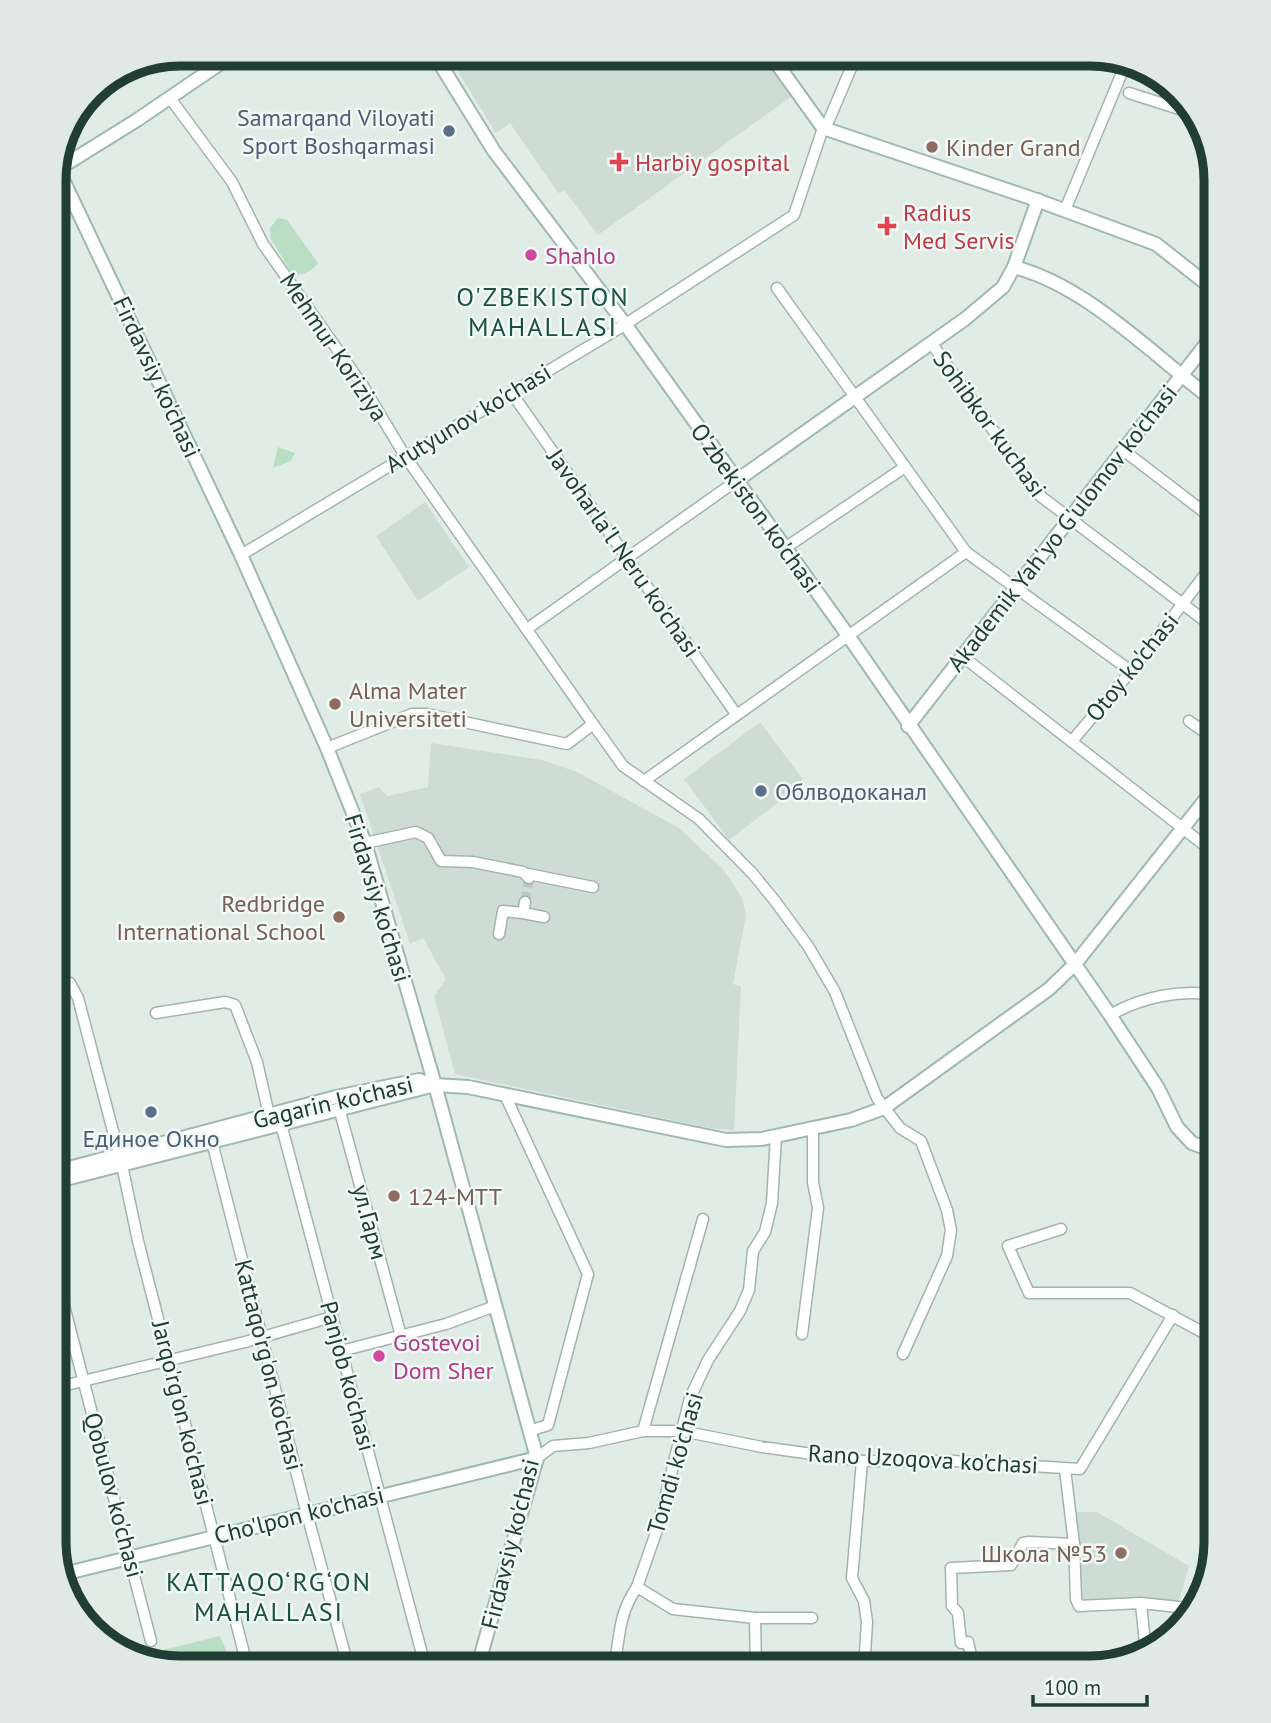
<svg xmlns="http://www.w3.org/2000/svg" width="1271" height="1723" font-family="'PT Sans',sans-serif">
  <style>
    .built { fill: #cfdcd6 }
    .green { fill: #b9dec4 }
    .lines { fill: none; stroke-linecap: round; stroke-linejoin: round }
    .street-tunnel { stroke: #bac9c4; stroke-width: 10; stroke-dasharray: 10 5; stroke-linecap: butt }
    .street-casing { stroke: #a3b4ae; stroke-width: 13 }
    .secondary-casing { stroke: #9fb8b0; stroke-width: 16 }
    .street { stroke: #fff; stroke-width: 10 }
    .secondary { stroke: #fff; stroke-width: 12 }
    .service-dot { fill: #5c6f8a; stroke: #f1f8f5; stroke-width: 2.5 }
    .education-dot { fill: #8d6e63; stroke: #f1f8f5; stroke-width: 2.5 }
    .health-dot { fill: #e0444e; stroke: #f1f8f5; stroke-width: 2.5 }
    .hotel-dot { fill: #d1479c; stroke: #f1f8f5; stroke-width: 2.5 }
    .labels { text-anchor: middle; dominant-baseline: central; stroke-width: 5; stroke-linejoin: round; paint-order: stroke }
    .service-label { font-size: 24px; fill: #4e5e75; stroke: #f1f8f5; text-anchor: end }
    .education-label { font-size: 24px; fill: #785e54; stroke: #f1f8f5; text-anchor: start }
    .health-label { font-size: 24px; fill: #be3a42; stroke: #f1f8f5; text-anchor: start }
    .hotel-label { font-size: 24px; fill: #b23c85; stroke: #f1f8f5; text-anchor: start }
    .street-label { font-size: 24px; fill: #203e36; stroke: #f1f8f5 }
    .neighbourhood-label { font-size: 26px; letter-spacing: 2px; fill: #1b5045; stroke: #f1f8f5 }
    .rim { fill: none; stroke: #203e36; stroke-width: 9 }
  </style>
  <rect width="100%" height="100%" fill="#e1ece7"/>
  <g class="built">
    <path d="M447 54H763L791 97 598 235 565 191 558 193 510 123 496 133Z"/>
    <path d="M425 502 469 567 418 601 376 536Z"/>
    <path d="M760 722 805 782 729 840 684 779Z"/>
    <path d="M431 743 542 760 577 772 679 828 724 870 742 898 746 915 733 984 741 986 734 1130 709 1128 455 1074 434 996 446 979 423 938 410 944 360 794 379 787 387 796 428 787Z"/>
    <path d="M1072 1512H1097L1189 1566 1178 1604 1147 1599 1079 1602Z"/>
  </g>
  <g class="green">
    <path d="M278 218 287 220 318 263C313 271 301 277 292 274L271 239 270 228Z"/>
    <path d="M278 447 295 453 291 461 273 468Z"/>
    <path d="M220 1636 234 1669 172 1668 135 1657Z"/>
  </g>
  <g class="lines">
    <path class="street-tunnel" d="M525 902 529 878"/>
    <defs>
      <g id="street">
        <path d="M1129 93 1198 115"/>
        <path d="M170 98 232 182 263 244 363 386 405 456 593 724"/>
        <path d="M1065 210 1126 63"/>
        <path d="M777 288 966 552 1131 671"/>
        <path d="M932 344 1039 495 1217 630"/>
        <path d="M511 392 736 714"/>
        <path d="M1123 450 1217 522"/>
        <path d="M785 548 905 467"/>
        <path d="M241 555 618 329 794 215 823 128 829 120 857 54"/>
        <path d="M527 629 736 481"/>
        <path d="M962 656 1217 855"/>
        <path d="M1189 721 1217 741"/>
        <path d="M1072 741 1131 671 1217 559"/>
        <path d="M327 748 412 714H427L567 744 593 724 623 766 699 819 753 874 775 901 808 946 835 992 877 1098 900 1128 921 1141 947 1210 951 1230 947 1256 903 1354"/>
        <path d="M644 781 966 552"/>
        <path d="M365 843 416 832 428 838 441 861 473 862 523 872 529 878"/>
        <path d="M528 874 593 887"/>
        <path d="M525 902 523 913 544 917"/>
        <path d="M499 934 503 911 523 913"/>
        <path d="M70 983 78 998 119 1154"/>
        <path d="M156 1013 225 1002 235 1005 257 1062 269 1115"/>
        <path d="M1110 1015C1142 997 1180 989 1217 995"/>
        <path d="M505 1095 588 1274 548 1425 529 1431"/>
        <path d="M339 1108 401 1336"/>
        <path d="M281 1124 426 1669"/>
        <path d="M212 1142 307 1514 349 1669"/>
        <path d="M122 1165 138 1241 246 1661"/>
        <path d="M1061 1229 1008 1246 1029 1293H1130L1217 1340"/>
        <path d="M54 1267 151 1641"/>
        <path d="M802 1334 818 1208 813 1182V1127"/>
        <path d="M341 1351 446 1324 495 1306"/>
        <path d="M54 1388 245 1342 332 1317"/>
        <path d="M643 1431 703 1219"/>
        <path d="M537 1458 553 1446 589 1443 643 1431H682L762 1447 862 1461H953L1080 1469 1173 1315"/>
        <path d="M862 1461 852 1578 864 1601 867 1622 864 1669"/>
        <path d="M1065 1469 1074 1544 1076 1599 1079 1606 1141 1603 1146 1654"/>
        <path d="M1141 1603 1197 1609"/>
        <path d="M755 1618H812"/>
        <path d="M614 1669C620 1636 618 1615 637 1587"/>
        <path d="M756 1669 755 1618 673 1609 637 1587 657 1530 690 1398 708 1360 740 1311 749 1290 753 1251 765 1232 772 1203 776 1136"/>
        <path d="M974 1669 968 1642 961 1643 958 1613 952 1606 951 1568 1011 1565 1023 1543 1029 1542 1074 1544"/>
      </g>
      <g id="secondary">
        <path d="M434 54 494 151 625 324 847 634 1110 1015 1158 1088 1177 1127 1192 1143 1211 1150 1217 1156"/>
        <path d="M770 54 823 128 1031 198 1156 244 1217 292"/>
        <path d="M56 165 241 555 327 748 365 843 435 1085 537 1458 477 1669"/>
        <path d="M55 171 137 120 234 54"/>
        <path d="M1014 267C1090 287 1154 357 1217 403"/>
        <path d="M736 481 965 319 1003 287 1014 267 1038 200"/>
        <path d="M908 726 1217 330"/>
        <path d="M54 1172 336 1097 419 1080 435 1085"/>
        <path d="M54 1182 435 1085 468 1087 726 1140 762 1139 851 1120 884 1108 1049 989 1075 964 1217 785"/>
        <path d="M63 1574 537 1458"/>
      </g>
    </defs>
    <use href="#street" class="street-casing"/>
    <use href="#secondary" class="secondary-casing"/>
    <use href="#street" class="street"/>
    <use href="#secondary" class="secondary"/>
  </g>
  <g class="service-dot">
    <circle cx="449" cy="131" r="7"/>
    <circle cx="761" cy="791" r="7"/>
    <circle cx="151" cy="1112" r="7"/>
  </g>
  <g class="education-dot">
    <circle cx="932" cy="147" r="7"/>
    <circle cx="335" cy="704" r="7"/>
    <circle cx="339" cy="917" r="7"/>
    <circle cx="394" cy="1196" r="7"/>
    <circle cx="1121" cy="1553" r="7"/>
  </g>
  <g class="health-dot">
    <path d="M615.5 151.5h7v7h7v7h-7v7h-7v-7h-7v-7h7z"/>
    <path d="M883.5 215.5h7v7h7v7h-7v7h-7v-7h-7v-7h7z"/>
  </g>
  <g class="hotel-dot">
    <circle cx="531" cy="255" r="7"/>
    <circle cx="379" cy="1356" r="7"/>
  </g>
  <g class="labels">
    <g class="service-label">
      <text x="435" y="117">Samarqand Viloyati<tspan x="435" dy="28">Sport Boshqarmasi</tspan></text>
      <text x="775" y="791" text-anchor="start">Облводоканал</text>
      <text x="151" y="1138" text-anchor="middle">Единое Окно</text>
    </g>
    <g class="education-label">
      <text x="946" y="147">Kinder Grand</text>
      <text x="349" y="690">Alma Mater<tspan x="349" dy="28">Universiteti</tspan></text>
      <text x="325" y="903" text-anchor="end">Redbridge<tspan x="325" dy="28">International School</tspan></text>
      <text x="408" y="1196">124-MTT</text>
      <text x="1107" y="1553" text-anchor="end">Школа №53</text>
    </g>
    <g class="health-label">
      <text x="635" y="162">Harbiy gospital</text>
      <text x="903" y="212">Radius<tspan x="903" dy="28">Med Servis</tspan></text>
    </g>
    <g class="hotel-label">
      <text x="545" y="255">Shahlo</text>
      <text x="393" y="1342">Gostevoi<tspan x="393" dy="28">Dom Sher</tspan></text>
    </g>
    <g class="street-label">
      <text transform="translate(334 347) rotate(56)">Mehmur Koriziya</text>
      <text transform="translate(157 377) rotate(65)">Firdavsiy ko'chasi</text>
      <text transform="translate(468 418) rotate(-31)">Arutyunov ko'chasi</text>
      <text transform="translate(990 424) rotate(54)">Sohibkor kuchasi</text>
      <text transform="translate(756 508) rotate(54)">O'zbekiston ko'chasi</text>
      <text transform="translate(1062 528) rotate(-52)">Akademik Yah'yo G'ulomov ko'chasi</text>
      <text transform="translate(624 553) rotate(55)">Javoharla'l Neru ko'chasi</text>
      <text transform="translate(1132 667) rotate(-51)">Otoy ko'chasi</text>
      <text transform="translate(378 898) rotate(73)">Firdavsiy ko'chasi</text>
      <text transform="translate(333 1102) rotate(-13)">Gagarin ko'chasi</text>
      <text transform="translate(370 1222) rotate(75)">ул.Гарм</text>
      <text transform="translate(269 1365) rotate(76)">Kattaqo'rg'on ko'chasi</text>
      <text transform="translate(348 1376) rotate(75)">Panjob ko'chasi</text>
      <text transform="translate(183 1413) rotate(76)">Jarqo'rg'on ko'chasi</text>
      <text transform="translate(923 1459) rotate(3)">Rano Uzoqova ko'chasi</text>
      <text transform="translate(675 1463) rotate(-74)">Tomdi ko'chasi</text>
      <text transform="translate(114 1495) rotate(75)">Qobulov ko'chasi</text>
      <text transform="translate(299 1515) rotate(-14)">Cho'lpon ko'chasi</text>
      <text transform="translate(510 1544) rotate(-76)">Firdavsiy ko'chasi</text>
    </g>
    <g class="neighbourhood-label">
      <text x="543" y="296">O'ZBEKISTON<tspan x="543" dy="30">MAHALLASI</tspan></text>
      <text x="269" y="1581">KATTAQO‘RG‘ON<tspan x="269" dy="30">MAHALLASI</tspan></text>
    </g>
  </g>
  <path d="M0 0H1271V1723H0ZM180 66H1090A114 114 0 0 1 1204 180V1542A114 114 0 0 1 1090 1656H180A114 114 0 0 1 66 1542V180A114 114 0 0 1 180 66Z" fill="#e0e9e6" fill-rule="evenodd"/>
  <path class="rim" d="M180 66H1090A114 114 0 0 1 1204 180V1542A114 114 0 0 1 1090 1656H180A114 114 0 0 1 66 1542V180A114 114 0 0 1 180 66Z"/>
  <path d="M1033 1695v10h114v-10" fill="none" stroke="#203e36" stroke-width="3.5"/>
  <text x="1044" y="1695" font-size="21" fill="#203e36" stroke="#f1f8f5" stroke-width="5" paint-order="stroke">100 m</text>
</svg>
